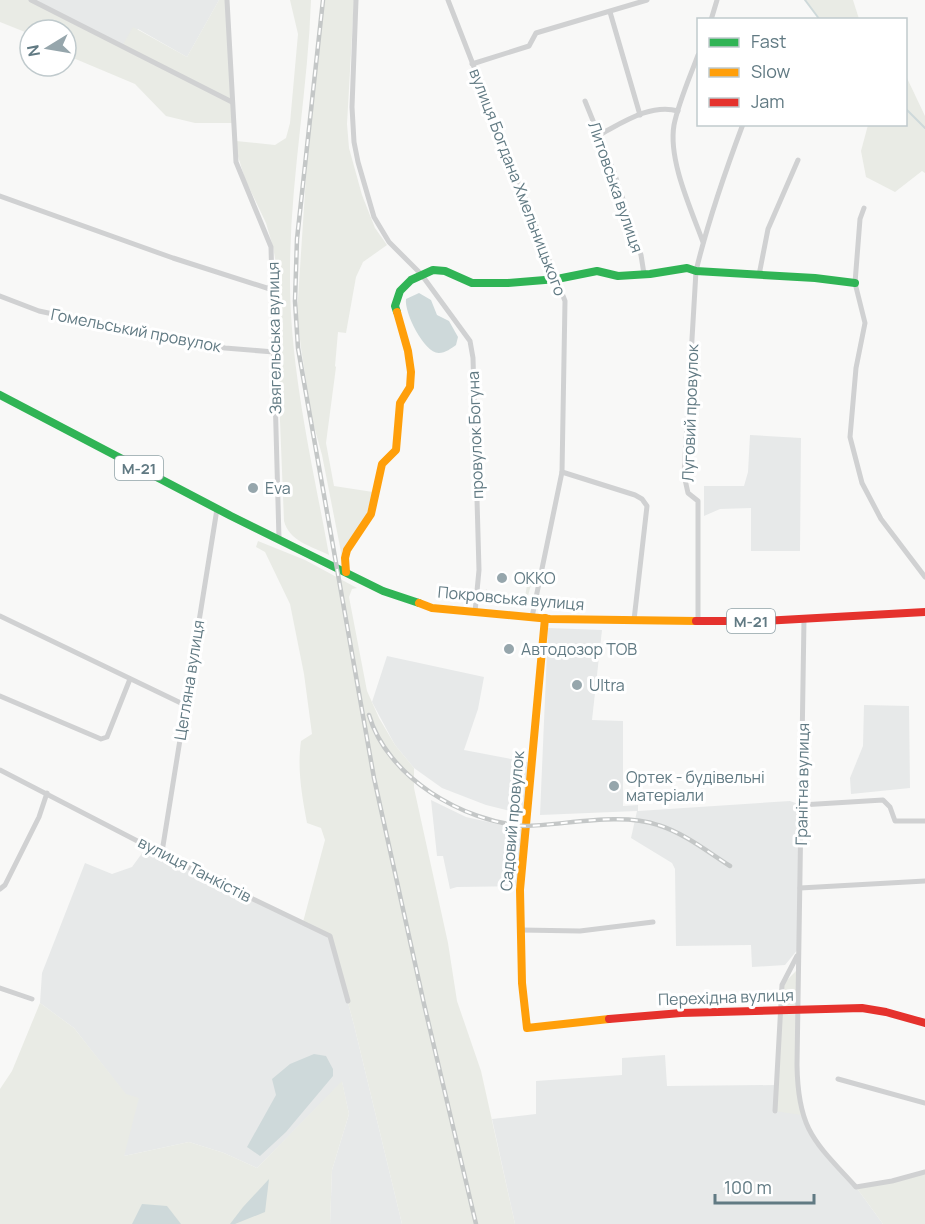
<svg xmlns="http://www.w3.org/2000/svg" width="925" height="1224" font-family="Manrope,sans-serif">
  <style>
    .built { fill: #e7e9e9 }
    .green { fill: #e9ebe5 }
    .water { fill: #ced9da }
    .lines { fill: none; stroke-linecap: round; stroke-linejoin: round }
    .stream { stroke: #ced9da; stroke-width: 2 }
    .street { stroke: #d0d1d2; stroke-width: 5 }
    .fast { stroke: #30b455; stroke-width: 8 }
    .slow { stroke: #ff9f0a; stroke-width: 8 }
    .jam { stroke: #e5322d; stroke-width: 8 }
    .rail-casing { stroke: #c4c7c7; stroke-width: 4.5 }
    .rail { stroke: #fff; stroke-width: 2; stroke-dasharray: 7; stroke-linecap: butt }
    .poi-dot { fill: #96a6ac; stroke: #fff; stroke-width: 2 }
    .labels { text-anchor: middle; dominant-baseline: central; stroke-width: 6; stroke-linejoin: round; paint-order: stroke }
    .shield { fill: #fff; stroke: #90a2a8; stroke-width: 1.5 }
    .shield-label { font-size: 15px; font-weight: bold; fill: #617a83 }
    .street-label { font-size: 16px; fill: #617a83; stroke: #fff }
    .poi-label { font-size: 16px; fill: #617a83; stroke: #fff; text-anchor: start }
  </style>
  <rect width="100%" height="100%" fill="#f8f8f7"/>
  <g class="built">
    <path d="M31 0H219L187 57 138 29 122 46Z"/>
    <path d="M750 435 801 438 800 551H751V508L720 509 704 516V486H744L748 472Z"/>
    <path d="M548 628 602 630 592 720 623 721V806L638 805V811L790 801 801 805 799 948 785 965 752 967 751 945 676 946 675 869 672 863 631 838 637 811 540 815Z"/>
    <path d="M387 656 484 677 478 709 464 750 532 763 526 815 486 805 442 788 414 768 395 745 372 702Z"/>
    <path d="M864 705 909 706 910 788 851 794 850 778 863 746Z"/>
    <path d="M431 800 466 817 524 830 520 886 457 887 450 889 443 856H437Z"/>
    <path d="M148 845 330 936 354 1025 402 1224H330L332 1170 349 1114 342 1082 257 1168 224 1153 189 1142 124 1156 126 1095 74 1028 40 1003 42 973 85 863 112 874 132 867Z"/>
    <path d="M665 1055 667 1086 776 1085 802 1115 814 1141 856 1187 883 1224H515L492 1119 536 1114V1081L622 1075V1058Z"/>
  </g>
  <g class="green">
    <path d="M0 0H31L122 46 133 27 187 57 219 0H227L233 123H195L166 116 135 84 66 55V30H30V34L0 22Z"/>
    <path d="M290 0H311C308 91 290 181 290 272 289 367 312 461 329 555 311 546 289 541 284 521L276 320 277 269 273 247 266 223 245 179 237 153 236 141 275 145 286 138 290 123 298 34Z"/>
    <path d="M324 0H354L347 124 349 148 362 195 375 228 387 245 363 262 356 277 346 333 338 332 335 366 336 367 326 443 334 486 373 492 365 520 342 551V557L322 455 312 419 301 348 297 314 310 116Z"/>
    <path d="M805 0H853L859 19H820Z"/>
    <path d="M906 76 925 116V173L922 171 895 192 866 177 861 151 868 125 906 124Z"/>
    <path d="M258 541 305 560 357 588 352 589 349 597 367 691 379 718 395 745 414 768V788L448 943 457 1001 481 1071 515 1224H402L354 1025 330 936 303 922 325 840 321 828 307 823C302 796 297 769 301 741L312 734 304 674 290 604 265 552 256 547Z"/>
    <path d="M527 585H531L526 603 486 602 483 599 482 594H485L486 589 494 596 525 597Z"/>
    <path d="M799 968 797 1091 802 1115 775 1111 782 985Z"/>
    <path d="M40 1003 74 1028 126 1094 139 1098 124 1156 189 1142 224 1153 257 1168 342 1081 349 1114 332 1170 330 1224H0V1089L12 1071Z"/>
    <path d="M925 1172V1224H883L856 1187Z"/>
  </g>
  <g class="water">
    <path d="M419 293 431 300 437 315 449 321 458 337 456 345C452 348 445 353 439 353 425 354 404 313 406 299Z"/>
    <path d="M314 1054 326 1056 333 1069V1076L286 1132 260 1156 247 1147 276 1095 272 1079 290 1064Z"/>
    <path d="M269 1179 265 1212 235 1224H230L243 1207Z"/>
    <path d="M142 1204 167 1206 181 1224H132Z"/>
  </g>
  <g class="lines">
    <g class="stream">
      <path d="M805 0 820 20"/>
      <path d="M906 109 925 128"/>
    </g>
    <g class="street">
      <path d="M31 0 232 102"/>
      <path d="M227 0 236 162 271 247 279 539"/>
      <path d="M356 0 352 107 354 142 358 162 374 217 389 242 421 274 470 341 473 358 479 570 475 612"/>
      <path d="M448 0 565 301 562 472 532 617"/>
      <path d="M610 12 640 115"/>
      <path d="M711 20 717 0"/>
      <path d="M698 55C690 77 679 101 674 125 668 160 691 209 703 242"/>
      <path d="M472 64 529 46 536 33 647 0"/>
      <path d="M585 101 615 175 641 255 644 274"/>
      <path d="M599 135C622 123 651 103 678 111"/>
      <path d="M0 196 173 258 273 290"/>
      <path d="M864 208 860 219 855 283 865 323 856 368 850 437 862 483 881 519 925 577"/>
      <path d="M759 275 768 229 798 160"/>
      <path d="M0 296 39 311 53 314 225 348 274 352"/>
      <path d="M562 472 635 495 642 499 647 506 634 620"/>
      <path d="M0 616 185 705"/>
      <path d="M804 619 797 1065C798 1130 814 1141 856 1187L892 1181 925 1172"/>
      <path d="M698 621V501L688 493 684 475 696 271C708 221 725 172 743 124"/>
      <path d="M0 696 101 739 107 737 130 679"/>
      <path d="M0 770 209 878 330 936 348 1001"/>
      <path d="M801 805 883 800 890 807 895 821H925"/>
      <path d="M162 852 217 509"/>
      <path d="M800 888 925 881"/>
      <path d="M0 889 5 885 39 817 47 793"/>
      <path d="M521 930 580 931 653 922"/>
      <path d="M0 988 32 999"/>
      <path d="M838 1079 925 1103"/>
      <path d="M775 1111 782 985 797 956"/>
    </g>
    <g class="fast">
      <path d="M397 312 395 306 400 291 411 280 433 270 445 271 472 283H508L557 279 597 271 618 276 650 274 687 268 696 271 815 278 855 283"/>
      <path d="M0 395 231 516 383 591 419 603"/>
    </g>
    <g class="slow">
      <path d="M346 572 345 558 347 550 371 514 382 464 396 450 400 403 410 387 411 372 408 351 397 312"/>
      <path d="M419 603 432 608 550 619 696 621"/>
      <path d="M545 618 520 890 522 983 527 1028 609 1019"/>
    </g>
    <g class="jam">
      <path d="M696 621H763L925 612"/>
      <path d="M609 1019 681 1013 862 1008 886 1012 925 1023"/>
    </g>
    <defs>
      <g id="rail">
        <path d="M323 0 297 239 295 301 298 348 374 778 424 1004 476 1224"/>
        <path d="M369 715C387 777 463 822 525 826 565 825 621 812 658 825 684 833 708 852 730 866"/>
      </g>
    </defs>
    <use href="#rail" class="rail-casing"/>
    <use href="#rail" class="rail"/>
  </g>
  <g class="poi-dot">
    <circle cx="253" cy="488" r="6"/>
    <circle cx="502" cy="578" r="6"/>
    <circle cx="509" cy="649" r="6"/>
    <circle cx="577" cy="685" r="6"/>
    <circle cx="614" cy="786" r="6"/>
  </g>
  <g class="labels">
    <g class="shield">
      <rect x="115" y="456" width="48" height="24" rx="4.5"/>
      <rect x="727" y="609" width="48" height="24" rx="4.5"/>
    </g>
    <g class="shield-label">
      <text x="139" y="468">М-21</text>
      <text x="751" y="621">М-21</text>
    </g>
    <g class="street-label">
      <text transform="translate(518 182) rotate(69)">вулиця Богдана Хмельницького</text>
      <text transform="translate(616 187) rotate(71)">Литовська вулиця</text>
      <text transform="translate(136 330) rotate(11)">Гомельський провулок</text>
      <text transform="translate(274 338) rotate(-91)">Звягельська вулиця</text>
      <text transform="translate(690 413) rotate(-88)">Луговий провулок</text>
      <text transform="translate(475 435) rotate(-92)">провулок Богуна</text>
      <text transform="translate(511 598) rotate(5)">Покровська вулиця</text>
      <text transform="translate(189 680) rotate(-81)">Цегляна вулиця</text>
      <text transform="translate(802 784) rotate(-89)">Гранітна вулиця</text>
      <text transform="translate(512 821) rotate(-85)">Садовий провулок</text>
      <text transform="translate(195 869) rotate(27)">вулиця Танкістів</text>
      <text transform="translate(726 997) rotate(-2)">Перехідна вулиця</text>
    </g>
    <g class="poi-label">
      <text x="265" y="488">Eva</text>
      <text x="514" y="578">ОККО</text>
      <text x="521" y="649">Автодозор ТОВ</text>
      <text x="589" y="685">Ultra</text>
      <text x="626" y="777">Ортек - будівельні<tspan x="626" dy="18">матеріали</tspan></text>
    </g>
  </g>
  <rect x="697" y="18" width="210" height="108" fill="#ffffff" stroke="#c0cacd" stroke-width="1.5"/>
  <rect x="709" y="38" width="30" height="9" fill="#30b455" stroke="#c0cacd" stroke-width="1.5"/>
  <text x="751" y="48" font-size="18" fill="#617a83">Fast</text>
  <rect x="709" y="68" width="30" height="9" fill="#ff9f0a" stroke="#c0cacd" stroke-width="1.5"/>
  <text x="751" y="78" font-size="18" fill="#617a83">Slow</text>
  <rect x="709" y="98" width="30" height="9" fill="#e5322d" stroke="#c0cacd" stroke-width="1.5"/>
  <text x="751" y="108" font-size="18" fill="#617a83">Jam</text>
  <g transform="translate(48 48) rotate(259)"><circle r="28" fill="#ffffff" stroke="#c0cacd" stroke-width="1.5"/>
  <path d="M0-4.5L10 22L0 15L-10 22Z" fill="#96a6ac"/>
  <text y="-9" font-size="16" font-weight="bold" text-anchor="middle" fill="#617a83">N</text>
  </g>
  <path d="M715 1194v9h99v-9" fill="none" stroke="#617a83" stroke-width="3"/>
  <text x="724" y="1194" font-size="18" fill="#617a83" stroke="#ffffff" stroke-width="4.5" paint-order="stroke">100 m</text>
</svg>
